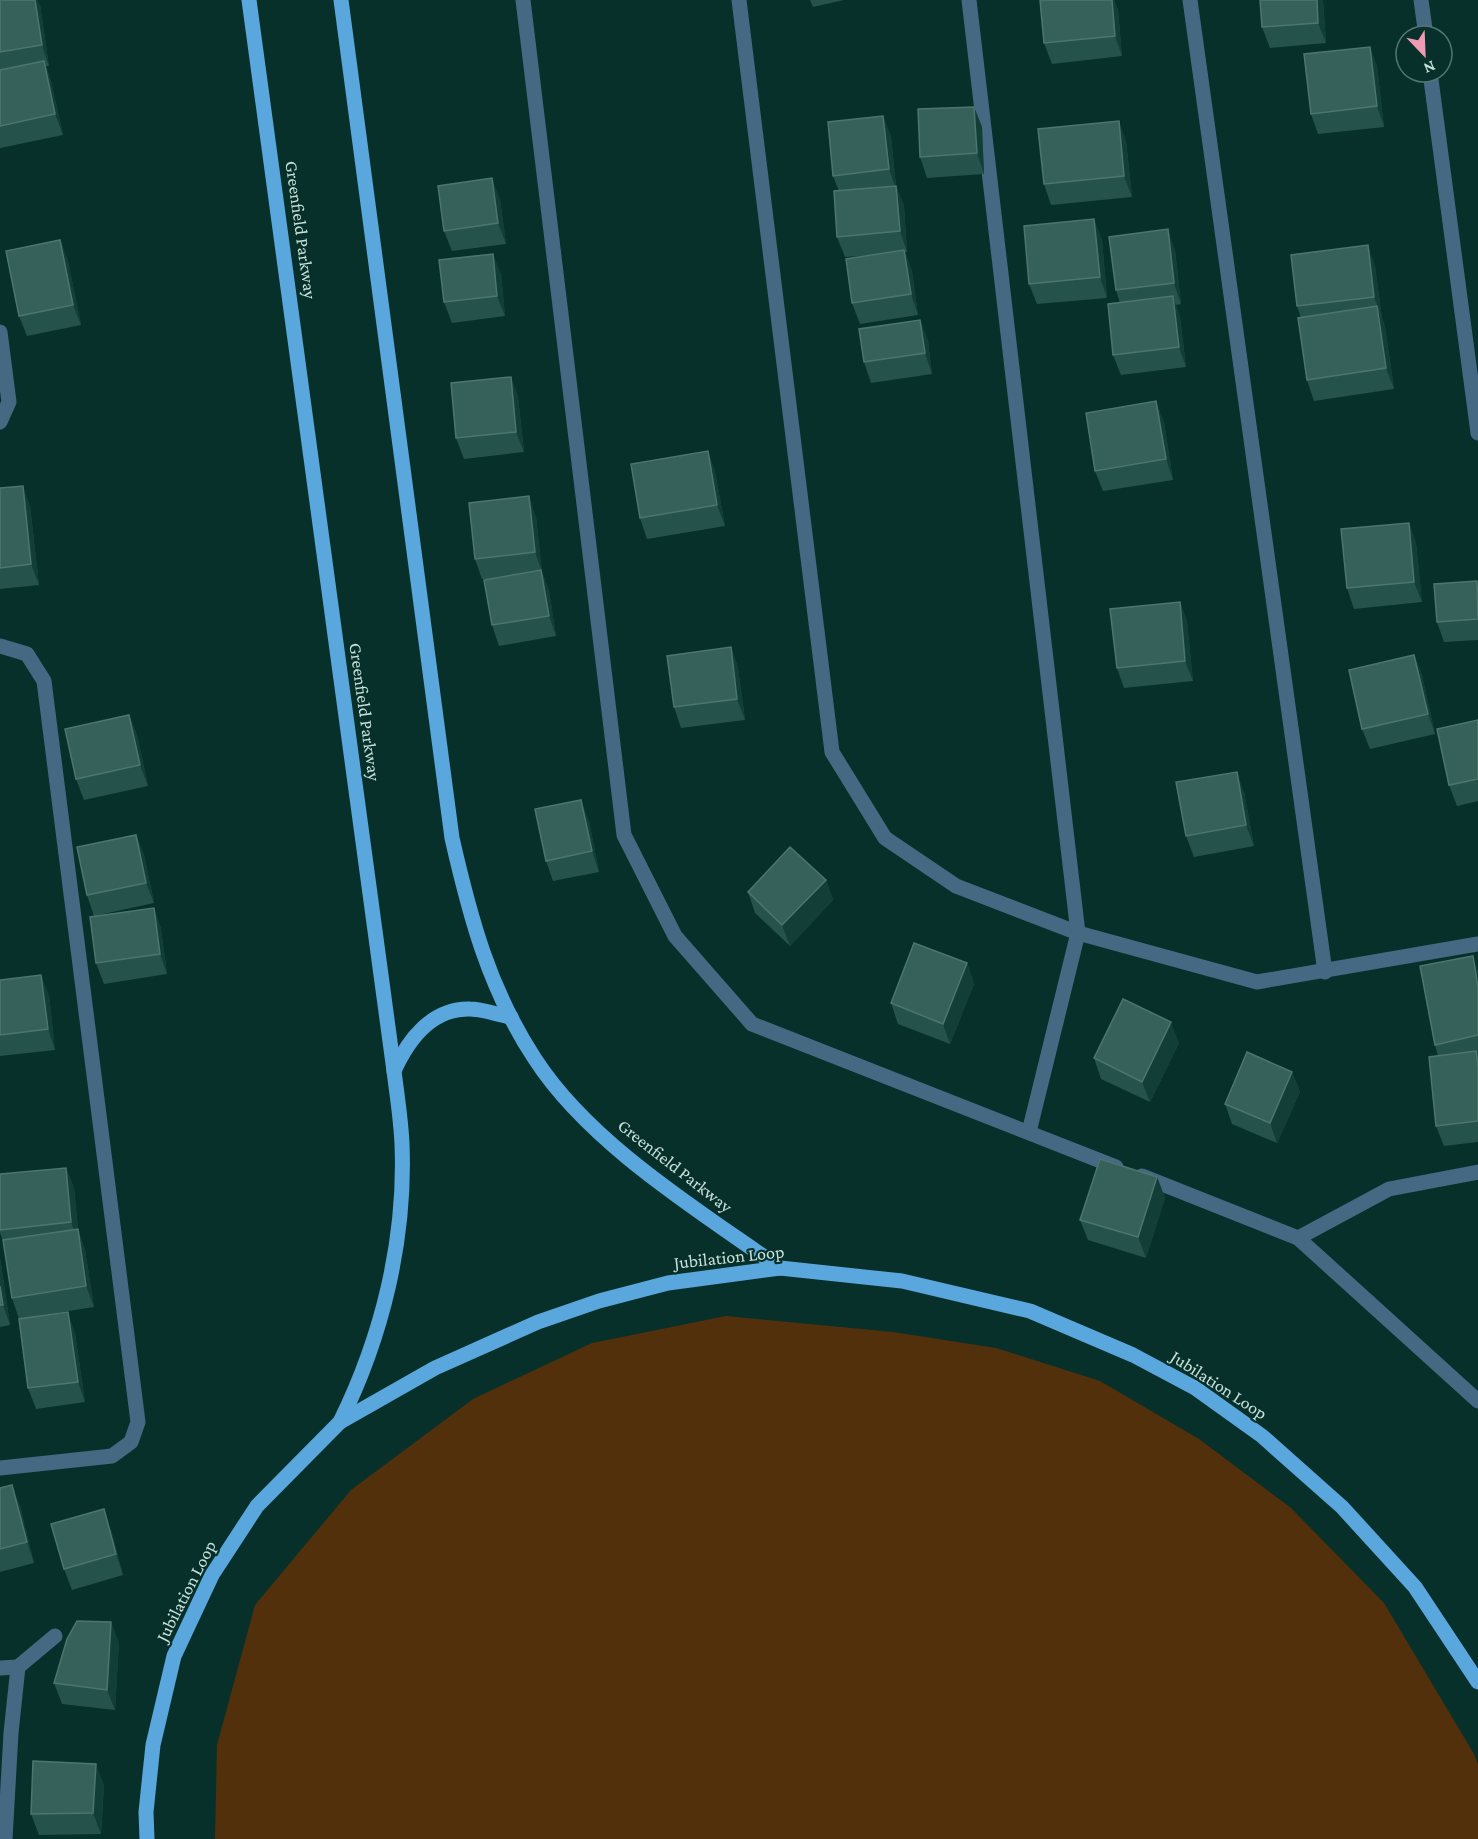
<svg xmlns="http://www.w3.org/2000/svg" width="1478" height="1839" font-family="'Crimson Pro',serif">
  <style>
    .green { fill: #53300c }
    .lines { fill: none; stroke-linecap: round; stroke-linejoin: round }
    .minor { stroke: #456983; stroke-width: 15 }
    .major { stroke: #5aa7de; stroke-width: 15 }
    .wall { fill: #25524b }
    .shaded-wall { fill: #123e37 }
    .building { fill: #36615a; stroke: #4d756e; stroke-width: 1.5 }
    .labels { text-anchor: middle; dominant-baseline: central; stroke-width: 4.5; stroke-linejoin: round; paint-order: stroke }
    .street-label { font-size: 18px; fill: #c6e0da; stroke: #07302a }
  </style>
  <rect width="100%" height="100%" fill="#07302a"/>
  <path class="green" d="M726 1316 893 1332 996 1348 1100 1381 1199 1439 1291 1508 1384 1603 1474 1754 1478 1764V1839H215L217 1745 255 1605 351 1490 473 1399 592 1343Z"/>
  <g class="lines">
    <g class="minor">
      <path d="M523 0 624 835 675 936 752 1024 1116 1167"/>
      <path d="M739 0 832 752 885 838 956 886 1078 933 1257 982 1478 944"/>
      <path d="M969 0 1078 933 1029 1132"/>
      <path d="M1190 0 1325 972"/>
      <path d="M1421 0 1426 36"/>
      <path d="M1430 72 1478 433"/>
      <path d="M0 332 9 402 0 422"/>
      <path d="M0 646 27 654 44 681 138 1422 131 1442 112 1456 0 1468"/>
      <path d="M1142 1176 1298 1238 1478 1401"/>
      <path d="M1298 1238 1389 1189 1478 1172"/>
      <path d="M0 1668 18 1667"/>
      <path d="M5 1839 11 1733 18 1667 55 1636"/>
    </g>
    <g class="major">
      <path d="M249 0 394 1071C397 1095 401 1120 402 1144 406 1240 382 1337 340 1422"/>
      <path d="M341 0 452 838C470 917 489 989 535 1059 590 1144 698 1210 780 1268"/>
      <path d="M394 1071C408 1040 432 1008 470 1009 483 1009 498 1015 511 1017"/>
      <path d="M147 1839 146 1812 153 1745 174 1656 212 1575 257 1506 340 1422 435 1368 538 1322 599 1301 668 1283 780 1268 902 1281 1030 1311 1133 1355 1195 1388 1262 1436 1342 1507 1415 1587 1478 1682"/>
    </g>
  </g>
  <g class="wall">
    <path d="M0 0 40 5 49 66H46L51 81 63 135 0 148Z"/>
    <path d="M810 0H844L813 7Z"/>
    <path d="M1040 0H1114L1118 10 1122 56 1052 64 1044 43Z"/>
    <path d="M1260 0H1323L1326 43 1270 48 1262 27Z"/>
    <path d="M1370 47 1377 67 1384 127 1318 134 1311 114Z"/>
    <path d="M974 107 982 127 984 174 927 178 920 157Z"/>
    <path d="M883 116 891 137 896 186 904 206 907 252H905L912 271 918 315 860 324 852 303 873 255 845 257 837 237 839 191 833 176Z"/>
    <path d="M1126 141 1132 197 1051 205 1044 184Z"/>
    <path d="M500 199 506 244 452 251 444 231Z"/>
    <path d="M60 240 68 261 81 325 27 336 19 316Z"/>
    <path d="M1102 240 1107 298 1037 304 1029 284Z"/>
    <path d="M1175 250 1181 304 1176 305 1180 317 1186 367 1121 375 1113 355 1120 303 1116 290Z"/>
    <path d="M1375 266 1382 318 1385 327 1394 389 1314 401 1307 380 1301 318 1297 306Z"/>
    <path d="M501 274 505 316 452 323 444 302Z"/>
    <path d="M920 320 928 341 932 374 871 383 864 362Z"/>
    <path d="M511 377 518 397 524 452 464 459 456 438Z"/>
    <path d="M1164 422 1173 480 1103 491 1095 471Z"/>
    <path d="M708 451 715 472 725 526 647 539 640 518Z"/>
    <path d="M0 488 30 506 39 585 0 589Z"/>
    <path d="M536 517 542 572 549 591 556 636 499 646 492 625 489 579H482L475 559Z"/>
    <path d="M1409 523 1416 543 1422 602 1354 609 1347 588Z"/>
    <path d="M1478 585V640L1444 642 1437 622Z"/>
    <path d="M1180 602 1187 622 1193 681 1124 688 1117 668Z"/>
    <path d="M731 647 738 668 745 720 681 728 674 707Z"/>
    <path d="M1414 655 1422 675 1435 734 1370 749 1362 729Z"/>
    <path d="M129 715 137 735 148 786 84 800 76 779Z"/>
    <path d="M1478 720V801L1457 806 1449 785Z"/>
    <path d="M1244 792 1254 846 1194 857 1186 836Z"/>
    <path d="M589 821 599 872 553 881 546 861Z"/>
    <path d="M136 835 144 855 154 903 94 916 87 895Z"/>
    <path d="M826 880 833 900 790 946 755 913 748 892Z"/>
    <path d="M154 908 161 929 167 974 104 984 96 963Z"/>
    <path d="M967 963 974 984 950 1044 898 1024 891 1003Z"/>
    <path d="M1478 971V1142L1444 1146 1436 1126 1438 1056 1435 1045Z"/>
    <path d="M0 980 49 995 55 1050 0 1056Z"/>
    <path d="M1179 1043 1150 1102 1101 1079 1094 1058Z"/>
    <path d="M1292 1072 1300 1092 1277 1143 1232 1124 1225 1104Z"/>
    <path d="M66 1168 74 1188 78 1229 85 1250 94 1307 19 1319 12 1298 4 1243 0 1233V1174Z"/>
    <path d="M1157 1177 1165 1198 1146 1258 1088 1240 1080 1220Z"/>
    <path d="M0 1258 10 1325 0 1327Z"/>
    <path d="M75 1333 85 1402 36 1409 28 1388Z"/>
    <path d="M0 1488 20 1506 34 1563 0 1572Z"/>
    <path d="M111 1530 123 1575 72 1590 64 1569Z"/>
    <path d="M119 1642 115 1710 62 1704 54 1683Z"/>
    <path d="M104 1785 101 1834 39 1835 31 1814Z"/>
  </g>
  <g class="shaded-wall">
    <path d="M35 0H38L40 5 49 66 42 45Z"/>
    <path d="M1112 0H1114L1118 10 1122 56 1115 36Z"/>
    <path d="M1317 0H1323L1326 43 1318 23Z"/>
    <path d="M1370 47 1377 67 1384 127 1377 106Z"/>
    <path d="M44 61 51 81 63 135 55 114Z"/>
    <path d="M974 107 982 127 984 174 977 153Z"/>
    <path d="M883 116 891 137 896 187V186L904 206 907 252 900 231 896 189 889 169Z"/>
    <path d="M1119 121 1126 141 1132 197 1124 176Z"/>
    <path d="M492 178 500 199 506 244 498 223Z"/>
    <path d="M1094 219 1102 240 1107 298 1100 277Z"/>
    <path d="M1168 229 1175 250 1181 304 1174 283Z"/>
    <path d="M60 240 68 261 81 325 73 305Z"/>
    <path d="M1368 245 1375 266 1382 318 1374 297Z"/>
    <path d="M904 250 912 271 918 315 911 294Z"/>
    <path d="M493 254 501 274 505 316 497 296Z"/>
    <path d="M1173 296 1180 317 1186 367 1179 347Z"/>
    <path d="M1377 306 1385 327 1394 389 1386 368Z"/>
    <path d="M920 320 928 341 932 374 925 353Z"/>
    <path d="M511 377 518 397 524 452 516 432Z"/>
    <path d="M1156 401 1164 422 1173 480 1166 459Z"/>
    <path d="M708 451 715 472 725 526 717 505Z"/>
    <path d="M23 486 30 506 39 585 31 564Z"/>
    <path d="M529 496 536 517 542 572 549 591 556 636 549 616 542 572 535 552Z"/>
    <path d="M1409 523 1416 543 1422 602 1414 582Z"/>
    <path d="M1180 602 1187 622 1193 681 1185 661Z"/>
    <path d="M731 647 738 668 745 720 737 699Z"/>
    <path d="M1414 655 1422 675 1435 734 1428 714Z"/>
    <path d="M129 715 137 735 148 786 140 765Z"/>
    <path d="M1237 772 1244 792 1254 846 1246 825Z"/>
    <path d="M581 800 589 821 599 872 592 851Z"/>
    <path d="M136 835 144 855 154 903 146 883Z"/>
    <path d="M826 880 833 900 790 946 782 925Z"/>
    <path d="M154 908 161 929 167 974 160 954Z"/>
    <path d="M1473 956 1478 971V987Z"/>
    <path d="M967 963 974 984 950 1044 943 1024Z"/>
    <path d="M41 975 49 995 55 1050 48 1029Z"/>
    <path d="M1171 1022 1179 1043 1150 1102 1142 1082Z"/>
    <path d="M1292 1072 1300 1092 1277 1143 1270 1123Z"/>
    <path d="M66 1168 74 1188 79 1243 71 1222Z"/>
    <path d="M1157 1177 1165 1198 1146 1258 1138 1237Z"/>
    <path d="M78 1229 85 1250 94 1307 86 1286Z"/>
    <path d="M0 1258 10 1325 3 1305 0 1286Z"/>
    <path d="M68 1312 75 1333 85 1402 78 1382Z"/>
    <path d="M12 1485 20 1506 34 1563 27 1542Z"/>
    <path d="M104 1509 111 1530 123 1575 116 1554Z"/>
    <path d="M111 1622 119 1642 115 1710 107 1690Z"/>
    <path d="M96 1764 104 1785 101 1834 93 1813Z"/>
  </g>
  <g class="building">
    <path d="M0 0H35L42 45 0 52Z"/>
    <path d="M1040 0H1112L1115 36 1044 43Z"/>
    <path d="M1260 0H1317L1318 23 1262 27Z"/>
    <path d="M1370 47 1377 106 1311 114 1304 54Z"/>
    <path d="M44 61 55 114 0 126V70Z"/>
    <path d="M974 107 977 153 920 157 918 109Z"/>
    <path d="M883 116 889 169 833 176 828 122Z"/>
    <path d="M1119 121 1124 176 1044 184 1038 129Z"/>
    <path d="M492 178 498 223 444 231 438 186Z"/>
    <path d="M896 186 900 231 837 237 834 191Z"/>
    <path d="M1094 219 1100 277 1029 284 1024 226Z"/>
    <path d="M1168 229 1174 283 1116 290 1109 237Z"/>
    <path d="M60 240 73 305 19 316 6 251Z"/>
    <path d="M1368 245 1374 297 1297 306 1291 255Z"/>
    <path d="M904 250 911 294 852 303 846 259Z"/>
    <path d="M493 254 497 296 444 302 439 260Z"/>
    <path d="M1173 296 1179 347 1113 355 1108 304Z"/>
    <path d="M1377 306 1386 368 1307 380 1298 318Z"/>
    <path d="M920 320 925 353 864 362 859 329Z"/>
    <path d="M511 377 516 432 456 438 451 383Z"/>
    <path d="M1156 401 1166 459 1095 471 1086 413Z"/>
    <path d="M708 451 717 505 640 518 631 464Z"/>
    <path d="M23 486 31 564 0 568V488Z"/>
    <path d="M529 496 535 552 475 559 469 503Z"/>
    <path d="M1409 523 1414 582 1347 588 1341 529Z"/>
    <path d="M541 570 549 616 492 625 484 580Z"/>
    <path d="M1477 581 1478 619 1437 622 1434 584Z"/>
    <path d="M1180 602 1185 661 1117 668 1110 609Z"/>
    <path d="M731 647 737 699 674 707 667 656Z"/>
    <path d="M1414 655 1428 714 1362 729 1349 670Z"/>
    <path d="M129 715 140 765 76 779 65 729Z"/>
    <path d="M1478 720V779L1449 785 1437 729Z"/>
    <path d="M1237 772 1246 825 1186 836 1176 782Z"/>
    <path d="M581 800 592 851 546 861 535 809Z"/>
    <path d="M136 835 146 883 87 895 77 847Z"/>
    <path d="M790 847 826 880 782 925 748 892Z"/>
    <path d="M154 908 160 954 96 963 90 917Z"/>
    <path d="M914 943 967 963 943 1024 891 1003Z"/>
    <path d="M1473 956 1478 987V1035L1435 1045 1420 966Z"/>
    <path d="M41 975 48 1029 0 1035V980Z"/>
    <path d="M1123 999 1171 1022 1142 1082 1094 1058Z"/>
    <path d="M1476 1051 1478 1066V1121L1436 1126 1429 1057Z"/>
    <path d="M1247 1052 1292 1072 1270 1123 1225 1104Z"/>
    <path d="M1100 1159 1157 1177 1138 1237 1080 1220Z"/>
    <path d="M66 1168 71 1222 0 1230V1174Z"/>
    <path d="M78 1229 86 1286 12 1298 3 1240Z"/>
    <path d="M0 1286 3 1305H0Z"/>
    <path d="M68 1312 78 1382 28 1388 19 1319Z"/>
    <path d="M12 1485 27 1542 0 1549V1488Z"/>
    <path d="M104 1509 116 1554 64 1569 51 1524Z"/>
    <path d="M77 1621 111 1622 107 1690 54 1683 67 1639Z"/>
    <path d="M33 1761 96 1764 93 1813 31 1814Z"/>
  </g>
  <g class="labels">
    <g class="street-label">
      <text transform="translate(301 230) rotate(82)">Greenfield Parkway</text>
      <text transform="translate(365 712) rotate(82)">Greenfield Parkway</text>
      <text transform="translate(675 1166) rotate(38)">Greenfield Parkway</text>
      <text transform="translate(729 1257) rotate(-6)">Jubilation Loop</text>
      <text transform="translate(1219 1385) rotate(33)">Jubilation Loop</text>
      <text transform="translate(186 1591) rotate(-63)">Jubilation Loop</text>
    </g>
  </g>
  <g transform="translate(1424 54) rotate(157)"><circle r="28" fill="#07302a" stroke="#537670" stroke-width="1.5"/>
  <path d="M0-4.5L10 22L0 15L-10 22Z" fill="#f19ab3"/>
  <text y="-9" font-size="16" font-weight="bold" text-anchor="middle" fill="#c6e0da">N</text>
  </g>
</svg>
